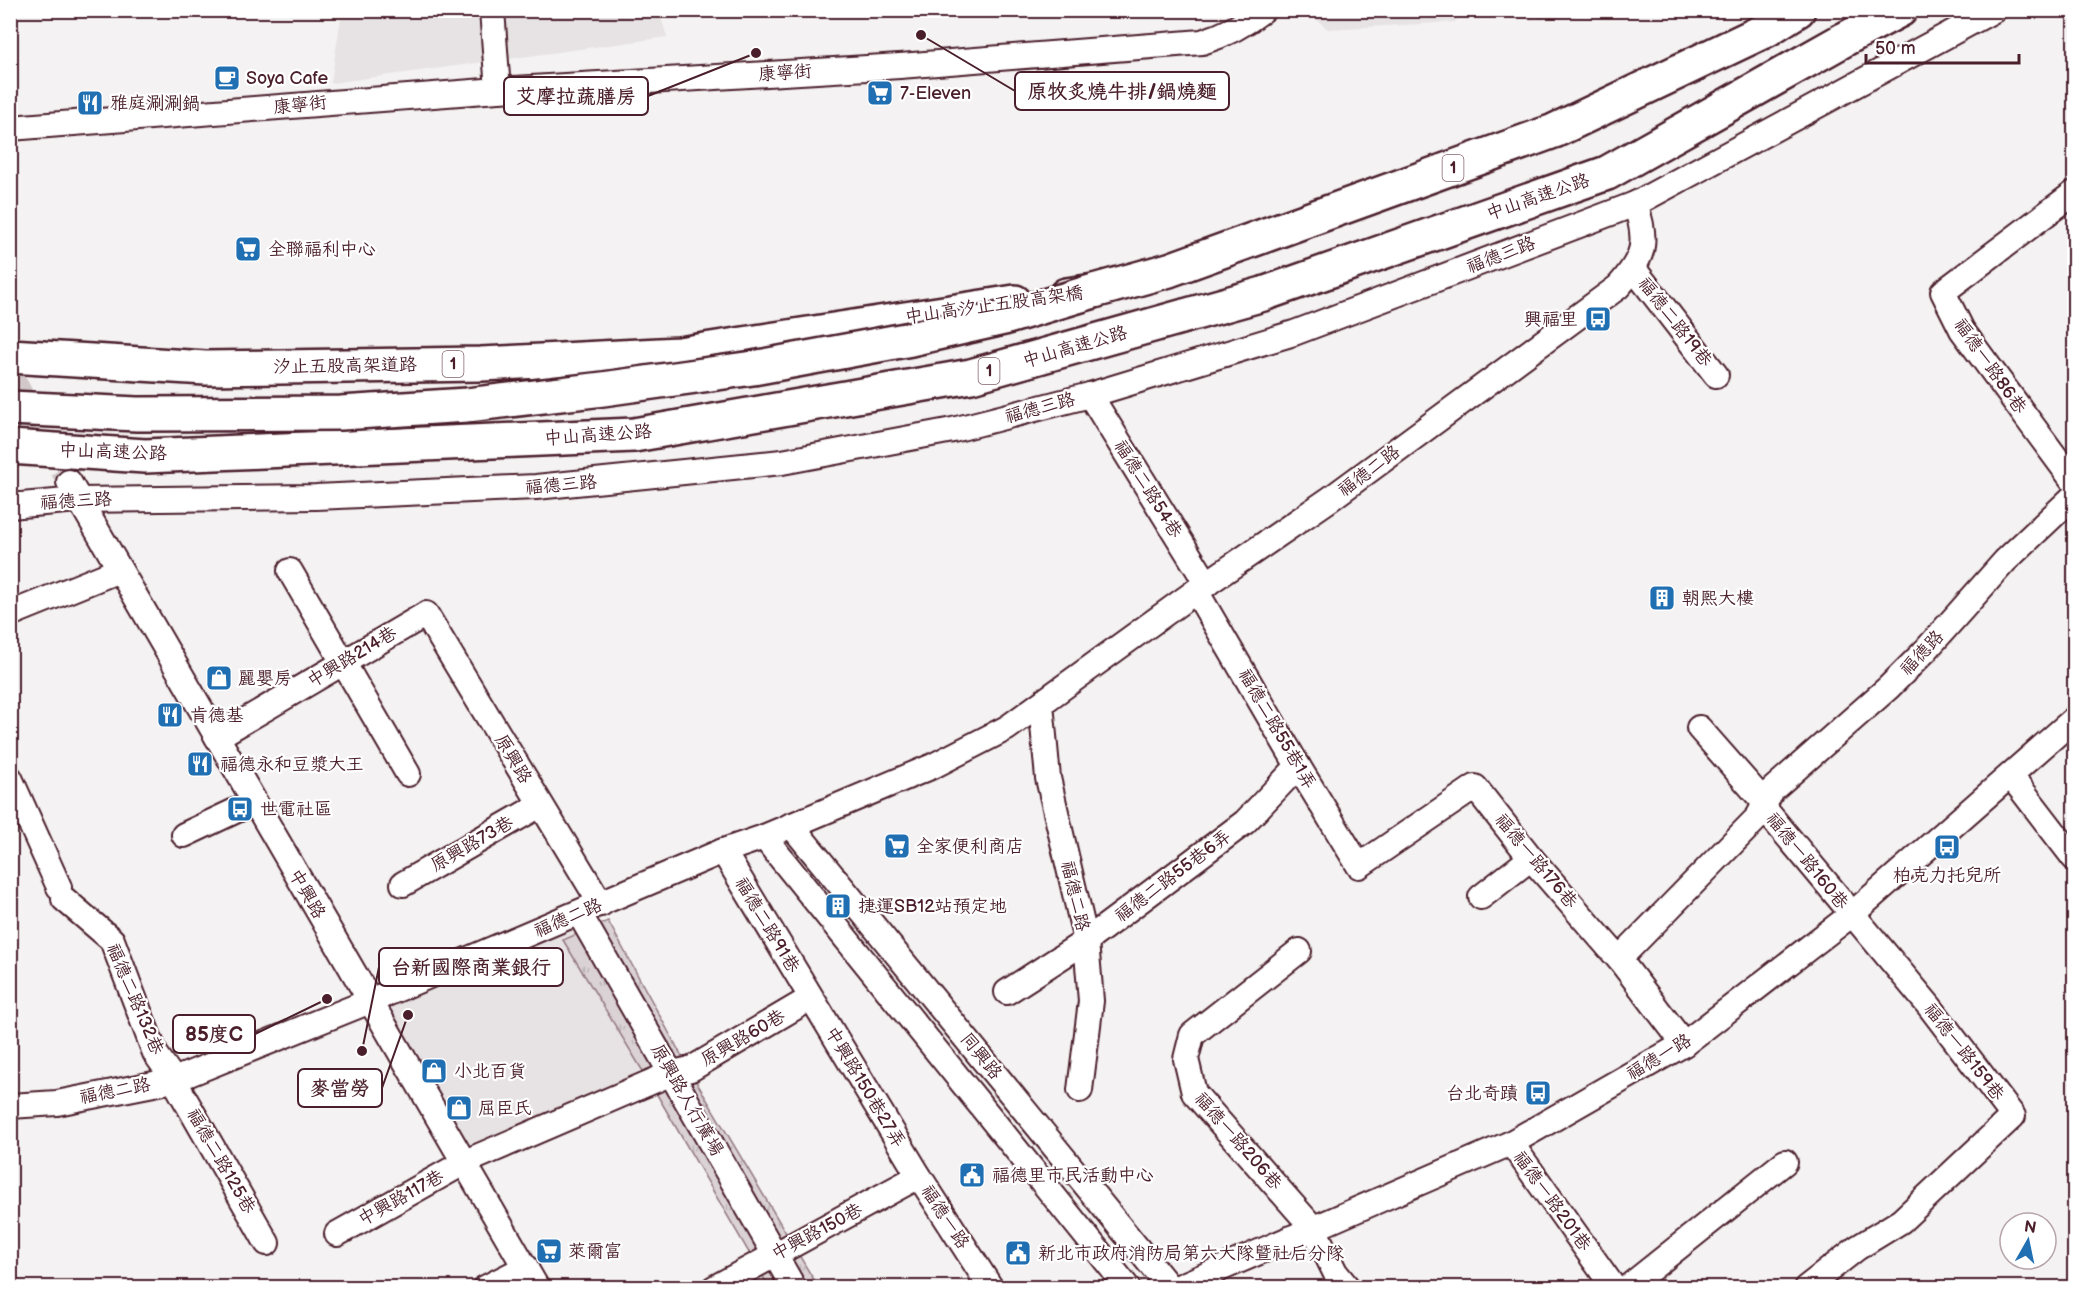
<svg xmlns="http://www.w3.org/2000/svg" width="2085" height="1298" font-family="'Balsamiq Sans','LXGW WenKai TC',sans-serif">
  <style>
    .built { fill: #e7e2e3 }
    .industrial { fill: url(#industrial-furrows) }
    .park { fill: url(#park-tufts); stroke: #927880; stroke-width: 1.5 }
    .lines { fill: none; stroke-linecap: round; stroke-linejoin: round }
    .minor-tunnel { stroke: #d2c8ca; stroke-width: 24; stroke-dasharray: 24 12; stroke-linecap: butt }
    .minor-casing { stroke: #4a1f2b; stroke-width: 28 }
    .highway-casing { stroke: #4a1f2b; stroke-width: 38 }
    .minor { stroke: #fff; stroke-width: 24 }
    .highway { stroke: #fff; stroke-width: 33 }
    .highway-bridge-casing { stroke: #4a1f2b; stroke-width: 38; stroke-linecap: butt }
    .highway-bridge { stroke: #fff; stroke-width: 33 }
    .labels { text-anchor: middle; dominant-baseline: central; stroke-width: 4.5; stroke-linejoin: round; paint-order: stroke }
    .shield { fill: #fff; stroke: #80626b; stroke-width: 1.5 }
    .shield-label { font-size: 16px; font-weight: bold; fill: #4a1f2b }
    .street-label { font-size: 18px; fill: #4a1f2b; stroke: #fff }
    .poi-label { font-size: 18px; fill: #4a1f2b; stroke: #fff; text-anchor: start }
    .leader { fill: none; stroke: #4a1f2b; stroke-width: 2 }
    .callout-dot { fill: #4a1f2b; stroke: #fff; stroke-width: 2 }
    .callout { fill: #fff; stroke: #4a1f2b; stroke-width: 2 }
    .callout-label { font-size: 20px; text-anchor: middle; font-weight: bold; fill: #4a1f2b }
  </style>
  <defs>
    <pattern id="industrial-furrows" width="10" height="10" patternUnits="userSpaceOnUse" patternTransform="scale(1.5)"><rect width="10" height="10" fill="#e7e2e3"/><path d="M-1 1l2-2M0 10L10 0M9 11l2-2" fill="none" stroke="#c8c1c3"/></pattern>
    <pattern id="park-tufts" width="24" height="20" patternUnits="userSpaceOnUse" patternTransform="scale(1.5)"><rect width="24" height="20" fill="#dbd2d5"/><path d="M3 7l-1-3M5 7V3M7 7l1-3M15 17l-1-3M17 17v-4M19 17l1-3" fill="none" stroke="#bdb4b7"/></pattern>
  </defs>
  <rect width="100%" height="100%" fill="#f4f2f2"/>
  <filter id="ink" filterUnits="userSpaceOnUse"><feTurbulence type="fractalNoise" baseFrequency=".0167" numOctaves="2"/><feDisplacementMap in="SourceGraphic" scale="12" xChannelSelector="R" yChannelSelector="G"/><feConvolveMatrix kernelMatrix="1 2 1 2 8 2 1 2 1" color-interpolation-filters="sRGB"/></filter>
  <g filter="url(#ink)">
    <g class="built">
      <path d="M342 11H659L667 37 331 83Z"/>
      <path d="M1306 11H1470L1454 22 1328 29Z"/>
      <path d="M576 921 664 1071 466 1153 376 1004Z"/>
    </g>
    <path class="industrial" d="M1528 11V10L1643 11 1529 20Z"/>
    <path class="park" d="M608 921 691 1073 818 1287H769L652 1086 563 940Z"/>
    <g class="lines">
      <path class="minor-tunnel" d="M10 374 69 482"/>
      <defs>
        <g id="minor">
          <path d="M492 10 498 90"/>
          <path d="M10 128 498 90 900 66 1202 42C1225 35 1244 25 1263 10"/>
          <path d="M2074 193 1943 292 1962 330 2074 482"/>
          <path d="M1634 269 1716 375"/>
          <path d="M1090 395 1207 584"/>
          <path d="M69 482 537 1288"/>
          <path d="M10 506 78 500 316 497 536 487 782 462 953 430 1090 395 1294 333 1635 204 1994 10"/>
          <path d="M290 571 408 774"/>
          <path d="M1196 591 1298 766 1359 866 1475 787 1531 858 1619 959 1684 1044"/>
          <path d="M10 614 119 570"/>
          <path d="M1041 704 1048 778 1086 941 1091 1001 1080 1090"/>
          <path d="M1699 728 1765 803"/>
          <path d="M217 737 426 614 601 904"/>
          <path d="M2011 776 2074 858"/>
          <path d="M10 778 59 887"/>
          <path d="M1763 807 1930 1007 2013 1116 1901 1221 1857 1248 1806 1288"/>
          <path d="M791 825 1170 1288"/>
          <path d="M184 835 254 802"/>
          <path d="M764 837 1128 1288"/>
          <path d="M723 851 919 1176 991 1288"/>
          <path d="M403 884 540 805"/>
          <path d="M1481 897 1531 858"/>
          <path d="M64 899 112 940 155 1053 174 1080 267 1243"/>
          <path d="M579 913 794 1288"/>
          <path d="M1299 951 1192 1035 1186 1059 1194 1093 1314 1229 1335 1272 1348 1288"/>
          <path d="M1619 959 1758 817 1772 790 1888 688 1925 651 2005 561 2074 496"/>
          <path d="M1007 992 1086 941 1245 822 1298 766"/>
          <path d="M10 1106 57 1103 174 1080 370 1001 723 851 764 837 933 766 1007 728 1196 591 1330 499 1618 287C1644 258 1649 242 1635 204"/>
          <path d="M1511 1143 1614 1288"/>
          <path d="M337 1234 465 1162 672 1073 691 1069 811 998"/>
          <path d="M485 1288 526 1267"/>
          <path d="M714 1288 919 1176"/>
          <path d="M1176 1288 1511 1143 1684 1044 1851 915 2074 719"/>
          <path d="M1627 1288 1785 1162"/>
        </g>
        <g id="highway">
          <path d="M1066 295 1094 291 1169 270 1554 131 1768 29 1798 10"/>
          <path d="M10 356 206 368 481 364 679 354 1015 302"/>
          <path d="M10 447 145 456 634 435 971 376 1263 294 1607 173 1845 39 1900 10"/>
        </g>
      </defs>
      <use href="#minor" class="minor-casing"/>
      <use href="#highway" class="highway-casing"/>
      <use href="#minor" class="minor"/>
      <use href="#highway" class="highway"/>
      <defs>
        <path id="highway-bridge" d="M10 408 137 414 341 413 467 405 603 389 753 368 911 339 1004 318 1094 291"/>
      </defs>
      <use href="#highway-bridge" class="highway-bridge-casing"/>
      <use href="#highway-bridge" class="highway-bridge"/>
    </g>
  </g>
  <defs>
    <symbol id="cafe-square" viewBox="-11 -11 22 22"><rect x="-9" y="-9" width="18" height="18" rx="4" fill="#1f6fb2" stroke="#fff"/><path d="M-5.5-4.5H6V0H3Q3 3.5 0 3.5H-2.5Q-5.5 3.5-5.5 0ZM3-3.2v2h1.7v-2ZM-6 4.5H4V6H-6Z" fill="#fff"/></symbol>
    <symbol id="supermarket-square" viewBox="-11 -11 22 22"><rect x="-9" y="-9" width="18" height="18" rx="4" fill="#1f6fb2" stroke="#fff"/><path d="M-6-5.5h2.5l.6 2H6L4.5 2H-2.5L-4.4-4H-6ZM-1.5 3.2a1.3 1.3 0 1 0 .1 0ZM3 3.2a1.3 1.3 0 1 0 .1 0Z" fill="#fff"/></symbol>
    <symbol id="restaurant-square" viewBox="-11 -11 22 22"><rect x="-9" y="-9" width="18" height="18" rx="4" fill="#1f6fb2" stroke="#fff"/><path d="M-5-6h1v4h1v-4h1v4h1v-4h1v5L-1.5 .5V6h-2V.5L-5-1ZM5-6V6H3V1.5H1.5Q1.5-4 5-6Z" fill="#fff"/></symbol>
    <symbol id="bus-square" viewBox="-11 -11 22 22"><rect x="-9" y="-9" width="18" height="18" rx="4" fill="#1f6fb2" stroke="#fff"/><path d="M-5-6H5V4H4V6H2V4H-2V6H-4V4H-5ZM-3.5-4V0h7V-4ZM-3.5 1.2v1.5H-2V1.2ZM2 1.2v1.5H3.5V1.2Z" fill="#fff"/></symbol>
    <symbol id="building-square" viewBox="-11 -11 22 22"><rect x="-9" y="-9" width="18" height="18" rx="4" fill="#1f6fb2" stroke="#fff"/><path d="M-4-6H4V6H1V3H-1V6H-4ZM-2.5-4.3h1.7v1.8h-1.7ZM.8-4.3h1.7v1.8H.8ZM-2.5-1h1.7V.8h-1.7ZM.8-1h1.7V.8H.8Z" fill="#fff"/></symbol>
    <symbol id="shop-square" viewBox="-11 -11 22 22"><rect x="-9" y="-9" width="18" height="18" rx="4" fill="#1f6fb2" stroke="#fff"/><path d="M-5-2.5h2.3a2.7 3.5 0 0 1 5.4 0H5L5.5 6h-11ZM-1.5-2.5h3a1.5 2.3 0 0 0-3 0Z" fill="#fff"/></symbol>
    <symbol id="civic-square" viewBox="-11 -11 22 22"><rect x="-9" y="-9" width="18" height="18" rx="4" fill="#1f6fb2" stroke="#fff"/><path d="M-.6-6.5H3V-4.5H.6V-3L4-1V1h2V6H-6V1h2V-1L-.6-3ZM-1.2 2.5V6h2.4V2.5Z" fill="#fff"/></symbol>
  </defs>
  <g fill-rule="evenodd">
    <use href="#cafe-square" x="212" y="63" width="30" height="30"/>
    <use href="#supermarket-square" x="865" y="78" width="30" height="30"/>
    <use href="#restaurant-square" x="75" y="88" width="30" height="30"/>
    <use href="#supermarket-square" x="233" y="234" width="30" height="30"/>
    <use href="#bus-square" x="1583" y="304" width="30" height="30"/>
    <use href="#building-square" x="1647" y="583" width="30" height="30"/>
    <use href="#shop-square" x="204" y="663" width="30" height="30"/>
    <use href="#restaurant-square" x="155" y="700" width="30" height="30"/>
    <use href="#restaurant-square" x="185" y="749" width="30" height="30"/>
    <use href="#bus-square" x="225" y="794" width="30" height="30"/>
    <use href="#supermarket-square" x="882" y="831" width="30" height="30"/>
    <use href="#bus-square" x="1932" y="832" width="30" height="30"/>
    <use href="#building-square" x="823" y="891" width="30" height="30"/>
    <use href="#shop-square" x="419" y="1056" width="30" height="30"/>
    <use href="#bus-square" x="1523" y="1078" width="30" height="30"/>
    <use href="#shop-square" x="444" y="1093" width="30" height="30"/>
    <use href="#civic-square" x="957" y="1160" width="30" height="30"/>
    <use href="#supermarket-square" x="534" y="1236" width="30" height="30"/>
    <use href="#civic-square" x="1003" y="1238" width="30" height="30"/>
  </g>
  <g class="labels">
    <g class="shield">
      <rect x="1442.5" y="155" width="21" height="26" rx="4.5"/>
      <rect x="442.5" y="351" width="21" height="26" rx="4.5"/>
      <rect x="978.5" y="358" width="21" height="26" rx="4.5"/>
    </g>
    <g class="shield-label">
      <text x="1453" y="168">1</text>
      <text x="453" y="364">1</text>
      <text x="989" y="371">1</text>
    </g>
    <g class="street-label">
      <text transform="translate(785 73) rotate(-4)">康寧街</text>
      <text transform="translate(300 105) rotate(-6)">康寧街</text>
      <text transform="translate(1538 197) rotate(-19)">中山高速公路</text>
      <text transform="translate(1501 255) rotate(-21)">福德三路</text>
      <text transform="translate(994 305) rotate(-8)">中山高汐止五股高架橋</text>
      <text transform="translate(1675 322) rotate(52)">福德二路19巷</text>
      <text transform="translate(1075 347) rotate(-16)">中山高速公路</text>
      <text transform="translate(345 366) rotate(-1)">汐止五股高架道路</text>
      <text transform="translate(1990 366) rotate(55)">福德一路86巷</text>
      <text transform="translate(1040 408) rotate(-15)">福德三路</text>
      <text transform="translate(598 435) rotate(-4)">中山高速公路</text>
      <text transform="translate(113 452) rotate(2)">中山高速公路</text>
      <text transform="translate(1369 471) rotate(-37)">福德二路</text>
      <text transform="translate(561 485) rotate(-5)">福德三路</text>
      <text transform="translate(1148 489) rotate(58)">福德二路54巷</text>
      <text transform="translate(76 501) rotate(-3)">福德三路</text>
      <text transform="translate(1922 653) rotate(-47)">福德路</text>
      <text transform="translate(352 657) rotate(-31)">中興路214巷</text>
      <text transform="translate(1277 729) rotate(60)">福德二路55巷1弄</text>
      <text transform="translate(513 759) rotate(59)">原興路</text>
      <text transform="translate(472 844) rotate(-30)">原興路73巷</text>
      <text transform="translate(1536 861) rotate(50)">福德一路176巷</text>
      <text transform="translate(1807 861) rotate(51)">福德一路160巷</text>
      <text transform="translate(1173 876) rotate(-37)">福德二路55巷6弄</text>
      <text transform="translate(307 894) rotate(60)">中興路</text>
      <text transform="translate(1075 896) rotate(77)">福德二路</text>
      <text transform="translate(568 918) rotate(-23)">福德二路</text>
      <text transform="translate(767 925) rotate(59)">福德二路91巷</text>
      <text transform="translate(135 999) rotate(67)">福德二路132巷</text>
      <text transform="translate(743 1038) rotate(-30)">原興路60巷</text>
      <text transform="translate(1964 1052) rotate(52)">福德一路159巷</text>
      <text transform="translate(981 1056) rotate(51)">同興路</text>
      <text transform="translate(1659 1057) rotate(-31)">福德一路</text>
      <text transform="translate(865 1087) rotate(59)">中興路150巷27弄</text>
      <text transform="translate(115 1091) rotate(-11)">福德二路</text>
      <text transform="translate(687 1100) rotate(60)">原興路人行廣場</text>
      <text transform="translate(1238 1141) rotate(49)">福德一路206巷</text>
      <text transform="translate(221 1161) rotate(60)">福德二路125巷</text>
      <text transform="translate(401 1198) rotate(-29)">中興路117巷</text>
      <text transform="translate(1552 1201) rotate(54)">福德一路201巷</text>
      <text transform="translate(945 1217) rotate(57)">福德一路</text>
      <text transform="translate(817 1232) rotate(-28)">中興路150巷</text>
    </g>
    <g class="poi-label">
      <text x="246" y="78">Soya Cafe</text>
      <text x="900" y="93">7-Eleven</text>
      <text x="110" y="103">雅庭涮涮鍋</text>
      <text x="268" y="249">全聯福利中心</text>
      <text x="1578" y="319" text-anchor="end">興福里</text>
      <text x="1682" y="598">朝熙大樓</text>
      <text x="238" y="678">麗嬰房</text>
      <text x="190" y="715">肯德基</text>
      <text x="220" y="764">福德永和豆漿大王</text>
      <text x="260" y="809">世電社區</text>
      <text x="916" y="846">全家便利商店</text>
      <text x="1947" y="875" text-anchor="middle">柏克力托兒所</text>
      <text x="858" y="906">捷運SB12站預定地</text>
      <text x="454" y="1071">小北百貨</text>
      <text x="1518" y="1093" text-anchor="end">台北奇蹟</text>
      <text x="478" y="1108">屈臣氏</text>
      <text x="992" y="1175">福德里市民活動中心</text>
      <text x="568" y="1251">萊爾富</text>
      <text x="1038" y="1253">新北市政府消防局第六大隊暨社后分隊</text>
    </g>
  </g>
  <path class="leader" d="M921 35L1015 91M756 53L648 96M362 1051L379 967M327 999L255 1034M408 1015L382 1088"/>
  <g class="callout-dot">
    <circle cx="921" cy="35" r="6"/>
    <circle cx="756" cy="53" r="6"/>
    <circle cx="362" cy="1051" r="6"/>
    <circle cx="327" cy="999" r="6"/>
    <circle cx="408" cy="1015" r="6"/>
  </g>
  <g class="callout">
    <rect x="1015" y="72" width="214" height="38" rx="6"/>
    <rect x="504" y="77" width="144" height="38" rx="6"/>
    <rect x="379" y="948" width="184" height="38" rx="6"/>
    <rect x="173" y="1015" width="82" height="38" rx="6"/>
    <rect x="298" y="1069" width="84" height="38" rx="6"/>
  </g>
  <g class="callout-label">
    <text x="1122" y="98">原牧炙燒牛排/鍋燒麵</text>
    <text x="576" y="103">艾摩拉蔬膳房</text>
    <text x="471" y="974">台新國際商業銀行</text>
    <text x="214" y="1041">85度C</text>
    <text x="340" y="1095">麥當勞</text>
  </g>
  <rect width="2085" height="1298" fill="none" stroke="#fff" stroke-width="36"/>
  <rect x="18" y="18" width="2049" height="1262" fill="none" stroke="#4a1f2b" stroke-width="2" filter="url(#ink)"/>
  <g transform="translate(2028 1241) rotate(9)"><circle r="28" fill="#ffffff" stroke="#b7a5aa" stroke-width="1.5"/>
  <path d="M0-4.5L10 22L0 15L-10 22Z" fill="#1f6fb2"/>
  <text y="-9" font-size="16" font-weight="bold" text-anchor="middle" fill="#4a1f2b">N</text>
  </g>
  <path d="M1866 54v9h153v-9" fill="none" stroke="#4a1f2b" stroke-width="3"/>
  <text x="1875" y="54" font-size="18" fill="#4a1f2b" stroke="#ffffff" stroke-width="4.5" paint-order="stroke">50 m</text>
</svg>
